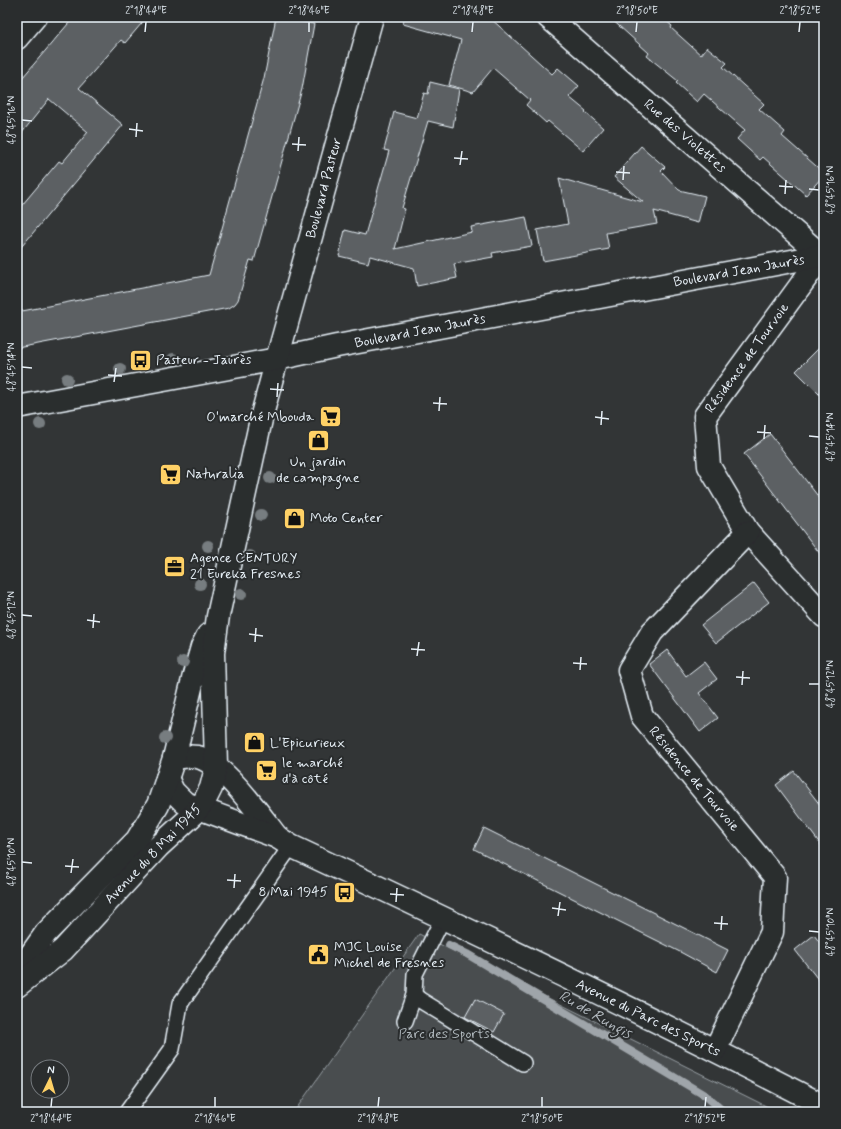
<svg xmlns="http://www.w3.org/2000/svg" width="841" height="1129" font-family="Mynerve,sans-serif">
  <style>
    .green { fill: #494d4f; stroke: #989fa4 }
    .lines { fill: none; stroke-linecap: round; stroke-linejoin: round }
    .stream { stroke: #9fa5aa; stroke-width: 8 }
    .building { fill: #5c6063; stroke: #e8f1f8 }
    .service-casing { stroke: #e8f1f8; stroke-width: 18 }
    .minor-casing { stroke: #e8f1f8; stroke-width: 25 }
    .tertiary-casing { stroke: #e8f1f8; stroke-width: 25 }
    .secondary-casing { stroke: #e8f1f8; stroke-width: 25 }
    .service { stroke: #2a2d2e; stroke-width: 15 }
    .minor { stroke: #2a2d2e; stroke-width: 22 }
    .tertiary { stroke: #2a2d2e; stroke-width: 22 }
    .secondary { stroke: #2a2d2e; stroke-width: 22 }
    .tree { fill: #777d80 }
    .ticks { fill: none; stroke: #e8f1f8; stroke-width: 1.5 }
    .labels { text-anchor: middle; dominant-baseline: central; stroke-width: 4; stroke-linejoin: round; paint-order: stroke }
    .street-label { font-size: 14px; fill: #e8f1f8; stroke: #2a2d2e }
    .poi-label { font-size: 14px; fill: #e8f1f8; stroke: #2a2d2e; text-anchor: start }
    .park-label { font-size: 14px; fill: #b0b8bd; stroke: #2a2d2e }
    .water-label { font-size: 15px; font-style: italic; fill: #b1b8be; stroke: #2a2d2e }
    .neatline { fill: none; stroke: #e8f1f8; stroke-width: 1.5 }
    .ticks-label { font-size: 10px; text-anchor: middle; fill: #e8f1f8 }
  </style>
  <rect width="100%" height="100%" fill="#323536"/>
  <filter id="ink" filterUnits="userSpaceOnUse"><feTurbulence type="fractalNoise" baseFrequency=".025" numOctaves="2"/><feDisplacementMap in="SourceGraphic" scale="8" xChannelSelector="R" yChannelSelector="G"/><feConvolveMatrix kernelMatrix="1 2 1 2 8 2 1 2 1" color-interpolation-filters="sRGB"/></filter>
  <g filter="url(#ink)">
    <path class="green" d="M419 934 778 1112H294Z"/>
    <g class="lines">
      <path class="stream" d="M449 945 467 954 706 1096 724 1112"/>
    </g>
    <g class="building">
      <path d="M74 17H147L125 43 121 40 79 88 123 125 17 252V211L59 161 62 163 88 132 49 99 17 139V84Z"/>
      <path d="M276 17 314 24 302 89 254 261 250 260 238 300 235 304 229 308 17 348V312L209 275 264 78Z"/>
      <path d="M404 17H489L552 74 558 68 579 86 569 97 586 111 585 112 603 128 583 151 548 121 546 123 526 105 530 100 493 68 473 92 449 85 461 40 403 24Z"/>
      <path d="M609 17H662L672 26 671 28 701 55 707 47 727 63 723 67 764 104 759 109 785 132 782 136 824 173V175L806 195 763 157 760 160 737 139 745 130 704 94 697 102 676 83 678 81 647 56 649 53Z"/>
      <path d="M430 82 459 89 453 127 428 121 402 208 405 209 395 249 472 232 471 227 526 217 532 246 492 253 493 257 454 264 457 278 417 286 414 268 370 256 368 263 339 256 345 230 365 235 389 151 384 150 394 112 417 118 424 93 428 94Z"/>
      <path d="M641 146 665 167 661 171 679 190 705 196 698 223 654 211 657 224 606 233 609 249 543 261 537 230 568 224 559 178 643 202 614 177Z"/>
      <path d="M824 343V399L796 371Z"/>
      <path d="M770 434 824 504V559L744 454Z"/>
      <path d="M754 583 769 602 716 643 701 625Z"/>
      <path d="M667 650 686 676 704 662 717 679 699 693 718 718 700 732 649 664Z"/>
      <path d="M794 771 824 810V849L776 785Z"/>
      <path d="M484 828 728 950 717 972 682 953 474 849Z"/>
      <path d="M814 935 824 948V987L795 950Z"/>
      <path d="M475 999 504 1014 494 1032 465 1017Z"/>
    </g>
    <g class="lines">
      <defs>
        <g id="service">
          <path d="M414 995 420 1000 523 1063"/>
          <path d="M405 1021 414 995 415 974 443 918"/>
          <path d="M127 1112 172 1049 180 1004 291 846"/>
        </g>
        <g id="minor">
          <path d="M548 17 822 256 705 416 709 466 748 532 824 616"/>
          <path d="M17 38 35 17"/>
          <path d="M174 758C182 757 193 755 201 758 227 768 260 815 277 837"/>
          <path d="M167 778 173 791 185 803 277 837 291 846C470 930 648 1015 824 1106"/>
          <path d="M715 1050 772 932 775 877 642 716 629 670 652 632 748 532"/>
        </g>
        <g id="tertiary">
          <path d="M17 974 46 933 137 840 158 805 174 758 194 675 202 647 208 635"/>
          <path d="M17 986 63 950 158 847 193 815 205 800 211 788 214 776 216 766 213 653 218 616 262 415 277 359 337 346 824 255"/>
        </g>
        <path id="secondary" d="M17 407 277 359 372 17"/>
      </defs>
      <use href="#service" class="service-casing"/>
      <use href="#minor" class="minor-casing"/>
      <use href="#tertiary" class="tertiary-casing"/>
      <use href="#secondary" class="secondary-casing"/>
      <use href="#service" class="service"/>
      <use href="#minor" class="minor"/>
      <use href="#tertiary" class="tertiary"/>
      <use href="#secondary" class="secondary"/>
    </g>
    <g class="tree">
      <circle cx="173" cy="359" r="6"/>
      <circle cx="120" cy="369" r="6"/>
      <circle cx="67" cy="379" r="6"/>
      <circle cx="40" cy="424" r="6"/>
      <circle cx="270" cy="478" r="6"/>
      <circle cx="261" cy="515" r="6"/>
      <circle cx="208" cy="546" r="6"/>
      <circle cx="250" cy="556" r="6"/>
      <circle cx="200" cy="584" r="6"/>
      <circle cx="241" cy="594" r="6"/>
      <circle cx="183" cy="662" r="6"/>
      <circle cx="165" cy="738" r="6"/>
    </g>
  </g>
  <path class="ticks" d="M145 32 146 22M309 32V22M472 32 473 22M636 32 637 22M799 32 800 22M22 120 32 121M129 129 143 131M136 137 137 123M292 144 306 145M298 151 299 137M454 158 468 159M460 165 462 151M616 172 630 173M623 180 624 166M779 186 793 187M809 189 819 190M785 194 786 180M22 367 32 368M108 375 122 376M114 382 116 368M270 389 284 390M277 397 278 383M433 403 447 404M439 411 440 397M595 417 609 419M601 425 602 411M757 432 771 433M809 436 819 437M764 439 765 425M22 615 32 616M87 620 100 622M93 628 94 614M249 634 263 636M255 642 256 628M411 649 425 650M417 656 419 642M573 663 587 664M580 670 581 657M736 677 750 678M809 684H819M742 685 743 671M22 862 32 863M65 866 79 867M71 873 73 859M227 880 241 881M234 888 235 874M390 894 404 895M396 902 397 888M552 908 566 910M558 916 560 902M714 923 728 924M721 930 722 916M809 931 819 932M51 1107 52 1097M215 1107V1097M378 1107 379 1097M542 1107V1097M705 1107 706 1097"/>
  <defs>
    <symbol id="bus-square" viewBox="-11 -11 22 22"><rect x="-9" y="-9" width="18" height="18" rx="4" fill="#ffd166" stroke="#2a2d2e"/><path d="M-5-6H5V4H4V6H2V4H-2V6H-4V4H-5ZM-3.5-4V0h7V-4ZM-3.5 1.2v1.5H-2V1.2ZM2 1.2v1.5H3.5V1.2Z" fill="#111"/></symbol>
    <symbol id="supermarket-square" viewBox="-11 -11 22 22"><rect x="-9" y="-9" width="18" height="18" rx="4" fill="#ffd166" stroke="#2a2d2e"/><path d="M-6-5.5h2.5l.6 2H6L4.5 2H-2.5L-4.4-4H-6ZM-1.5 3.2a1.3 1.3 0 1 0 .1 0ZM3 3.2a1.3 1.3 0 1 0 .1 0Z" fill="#111"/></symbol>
    <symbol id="shop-square" viewBox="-11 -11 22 22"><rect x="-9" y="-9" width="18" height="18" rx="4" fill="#ffd166" stroke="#2a2d2e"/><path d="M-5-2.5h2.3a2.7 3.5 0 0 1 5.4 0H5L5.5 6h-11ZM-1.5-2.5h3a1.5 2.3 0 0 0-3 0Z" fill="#111"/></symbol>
    <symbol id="office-square" viewBox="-11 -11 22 22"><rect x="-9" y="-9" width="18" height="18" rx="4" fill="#ffd166" stroke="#2a2d2e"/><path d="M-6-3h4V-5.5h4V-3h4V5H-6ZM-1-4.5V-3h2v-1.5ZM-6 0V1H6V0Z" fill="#111"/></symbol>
    <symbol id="civic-square" viewBox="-11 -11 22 22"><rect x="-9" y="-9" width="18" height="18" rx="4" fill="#ffd166" stroke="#2a2d2e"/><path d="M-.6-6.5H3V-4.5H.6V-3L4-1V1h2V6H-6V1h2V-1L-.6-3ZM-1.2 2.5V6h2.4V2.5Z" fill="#111"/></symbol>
  </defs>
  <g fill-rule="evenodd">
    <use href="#bus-square" x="128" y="348" width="25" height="25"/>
    <use href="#supermarket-square" x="318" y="404" width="25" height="25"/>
    <use href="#shop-square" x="306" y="428" width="25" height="25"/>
    <use href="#supermarket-square" x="158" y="462" width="25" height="25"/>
    <use href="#shop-square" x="282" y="506" width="25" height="25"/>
    <use href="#office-square" x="162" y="554" width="25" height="25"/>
    <use href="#shop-square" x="242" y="730" width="25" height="25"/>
    <use href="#supermarket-square" x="254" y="758" width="25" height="25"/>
    <use href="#bus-square" x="332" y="880" width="25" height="25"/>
    <use href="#civic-square" x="306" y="942" width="25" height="25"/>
  </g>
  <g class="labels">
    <g class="street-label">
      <text transform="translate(685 136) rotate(41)">Rue des Violettes</text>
      <text transform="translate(324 188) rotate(-75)">Boulevard Pasteur</text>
      <text transform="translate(739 271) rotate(-10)">Boulevard Jean Jaurès</text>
      <text transform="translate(420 331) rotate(-11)">Boulevard Jean Jaurès</text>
      <text transform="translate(747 358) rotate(-54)">Résidence de Tourvoie</text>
      <text transform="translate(694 779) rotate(50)">Résidence de Tourvoie</text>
      <text transform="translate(153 854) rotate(-46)">Avenue du 8 Mai 1945</text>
      <text transform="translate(648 1018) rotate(26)">Avenue du Parc des Sports</text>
    </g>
    <g class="poi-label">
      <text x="156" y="360">Pasteur - Jaurès</text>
      <text x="314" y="417" text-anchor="end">O'marché Mbouda</text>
      <text x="318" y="462" text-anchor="middle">Un jardin<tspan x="318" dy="16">de campagne</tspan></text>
      <text x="186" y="474">Naturalia</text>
      <text x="310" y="518">Moto Center</text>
      <text x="190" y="558">Agence CENTURY<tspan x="190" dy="16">21 Eureka Fresnes</tspan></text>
      <text x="270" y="743">L'Epicurieux</text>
      <text x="282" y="763">le marché<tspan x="282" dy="16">d'à côté</tspan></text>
      <text x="328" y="892" text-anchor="end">8 Mai 1945</text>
      <text x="334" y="947">MJC Louise<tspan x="334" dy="16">Michel de Fresnes</tspan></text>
    </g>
    <g class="park-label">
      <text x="444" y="1034">Parc des Sports</text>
    </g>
    <g class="water-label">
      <text transform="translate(595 1015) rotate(30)">Ru de Rungis</text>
    </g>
  </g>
  <rect width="841" height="1129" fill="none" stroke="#2a2d2e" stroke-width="44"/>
  <g transform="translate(50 1079) rotate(5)"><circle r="19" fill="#2a2d2e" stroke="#767b7f"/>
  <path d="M0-3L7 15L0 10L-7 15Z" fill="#ffd166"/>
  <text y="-6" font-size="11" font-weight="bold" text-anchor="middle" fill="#e8f1f8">N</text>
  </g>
  <rect x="22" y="22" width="797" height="1085" class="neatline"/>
  <g class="ticks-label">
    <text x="146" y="14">2°18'44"E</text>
    <text x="309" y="14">2°18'46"E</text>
    <text x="473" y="14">2°18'48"E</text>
    <text x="637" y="14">2°18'50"E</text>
    <text x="800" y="14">2°18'52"E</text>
    <text transform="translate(11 120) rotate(-90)" y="4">48°45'16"N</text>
    <text transform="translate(830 190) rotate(-90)" y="4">48°45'16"N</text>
    <text transform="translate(11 367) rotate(-90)" y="4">48°45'14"N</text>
    <text transform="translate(830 437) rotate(-90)" y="4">48°45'14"N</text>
    <text transform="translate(11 615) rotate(-90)" y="4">48°45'12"N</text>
    <text transform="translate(830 684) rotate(-90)" y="4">48°45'12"N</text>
    <text transform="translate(11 862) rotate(-90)" y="4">48°45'10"N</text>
    <text transform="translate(830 932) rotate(-90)" y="4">48°45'10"N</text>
    <text x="51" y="1122">2°18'44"E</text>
    <text x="215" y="1122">2°18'46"E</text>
    <text x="378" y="1122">2°18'48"E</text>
    <text x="542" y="1122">2°18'50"E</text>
    <text x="705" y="1122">2°18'52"E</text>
  </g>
</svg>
